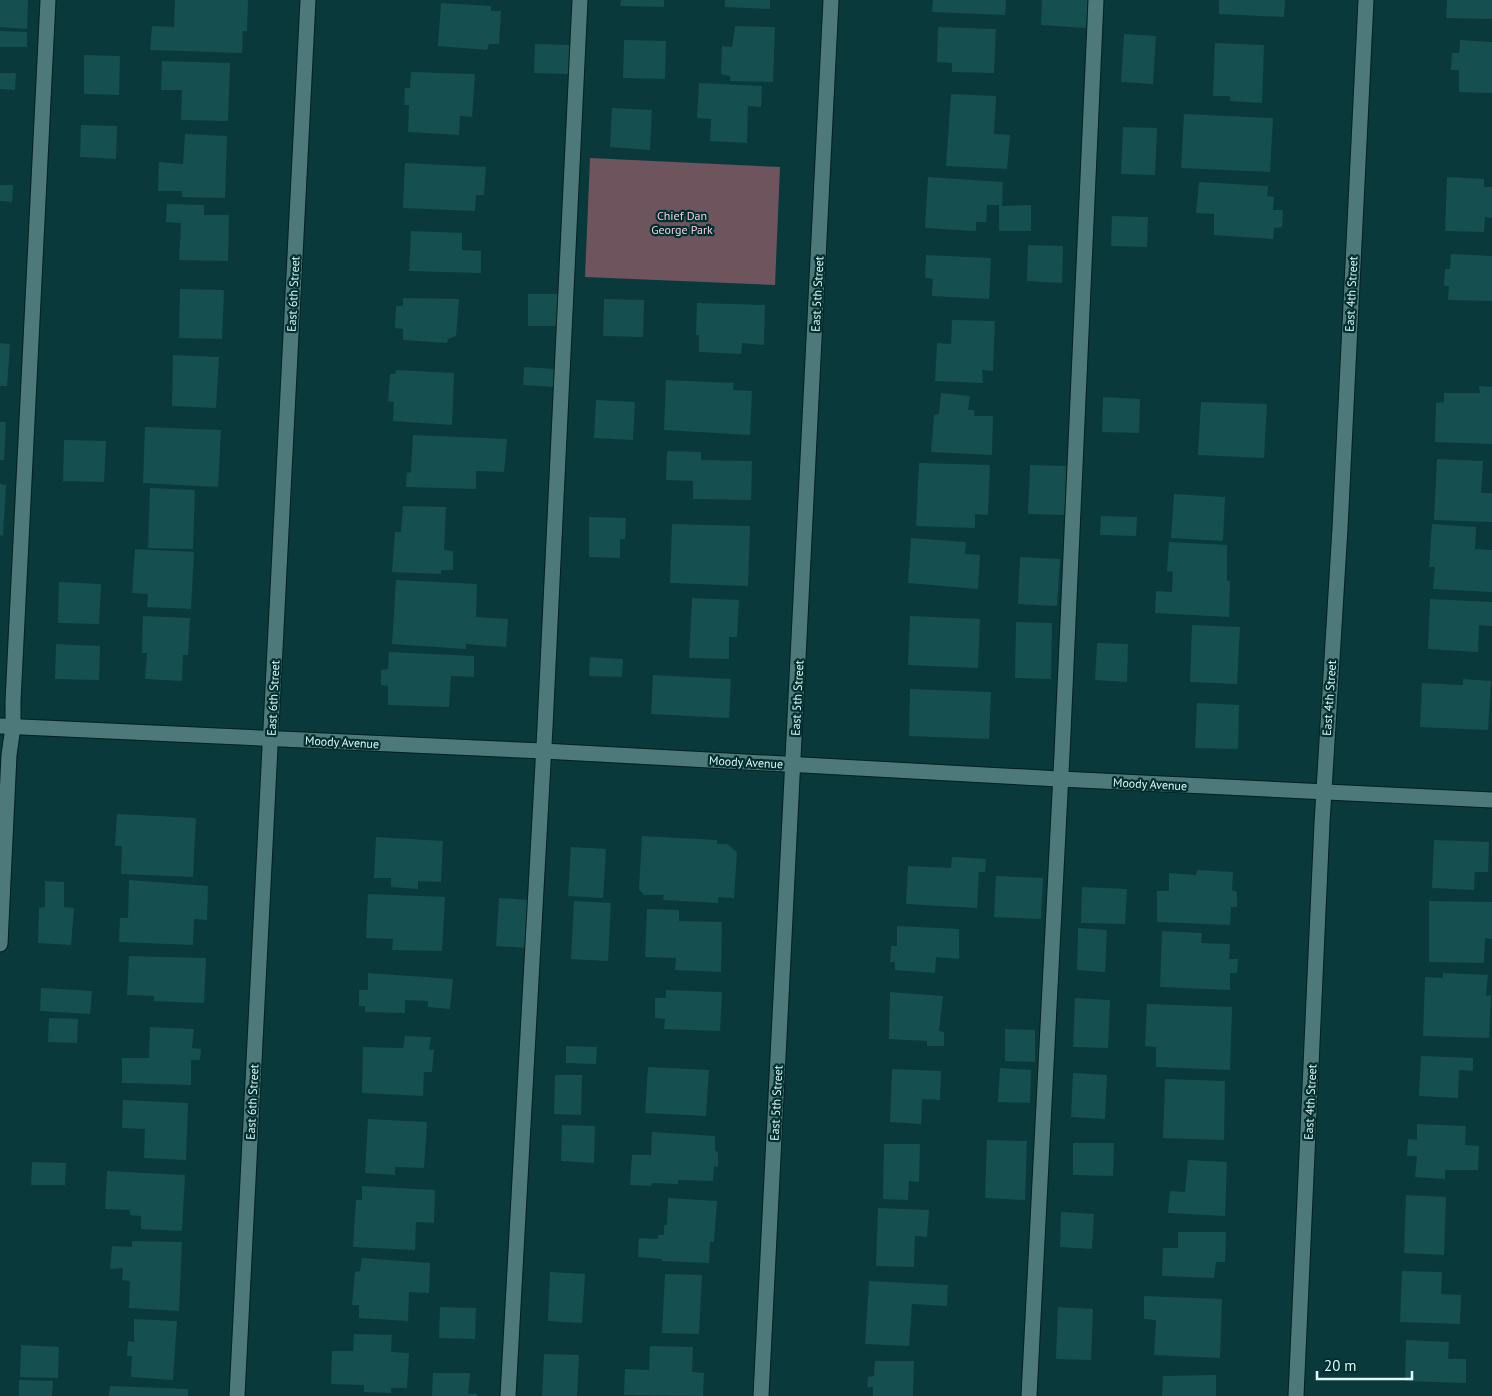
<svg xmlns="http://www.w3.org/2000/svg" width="1492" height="1396" font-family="'PT Sans',sans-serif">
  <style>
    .green { fill: #6e545c }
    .building { fill: #164f50 }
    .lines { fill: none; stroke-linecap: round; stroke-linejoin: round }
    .lane-casing { stroke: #001f20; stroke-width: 17 }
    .street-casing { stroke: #001f20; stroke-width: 17 }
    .lane { stroke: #4d797a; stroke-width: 15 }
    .street { stroke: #4d797a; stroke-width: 15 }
    .labels { text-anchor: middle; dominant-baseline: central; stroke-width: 4.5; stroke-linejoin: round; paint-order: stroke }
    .park-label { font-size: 12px; fill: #f6cbd9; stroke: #002f30 }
    .street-label { font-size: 12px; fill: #e1f9f9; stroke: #002f30 }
  </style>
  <rect width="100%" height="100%" fill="#0a393b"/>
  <path class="green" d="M590 158 780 167 775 285 585 277Z"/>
  <g class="building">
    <path d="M0 0H28L27 29 0 27Z"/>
    <path d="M175 0H248L247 31H243L242 53 150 50 152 26 174 27Z"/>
    <path d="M621 0H664V7L620 6Z"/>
    <path d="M725 0H770V9L725 7Z"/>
    <path d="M933 0H1006L1005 15 932 12Z"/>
    <path d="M1042 0H1088L1086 28 1041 25Z"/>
    <path d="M1219 0H1285L1284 17 1219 14Z"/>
    <path d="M1447 0H1492V19L1446 18Z"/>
    <path d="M441 3 491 6V11H501L499 44H489L487 50 438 46Z"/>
    <path d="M735 26 775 27 773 82 730 81V76L721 74 722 46 732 47Z"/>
    <path d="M938 27 996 29 994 73 952 72V63L937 62Z"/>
    <path d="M0 31 27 32V47H0Z"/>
    <path d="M1124 34 1156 36 1153 84 1121 82Z"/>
    <path d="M624 40 666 41 665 79 623 78Z"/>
    <path d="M1460 40 1492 42V93L1459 92V70H1451L1452 53H1459Z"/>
    <path d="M1215 43 1264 45 1262 103 1230 101V96H1213Z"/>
    <path d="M535 44 571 45 570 74 534 73Z"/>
    <path d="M84 55 120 56 119 95 84 94Z"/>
    <path d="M162 61 230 63 228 121 181 120 182 90H161Z"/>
    <path d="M411 72 475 74 472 117 460 116 459 135 408 132 409 105H404L405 88H410Z"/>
    <path d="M0 73H16L15 90 0 89Z"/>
    <path d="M699 83 762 86 761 107 748 106 747 143 710 141 711 119 697 118Z"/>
    <path d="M951 94 996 96 994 134 1010 135 1007 169 946 166Z"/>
    <path d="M612 108 652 110 650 150 610 147Z"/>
    <path d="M1184 114 1273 118 1270 172 1181 168Z"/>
    <path d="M81 125 117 126 116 159 80 157Z"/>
    <path d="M1123 127 1157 128 1155 175 1121 174Z"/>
    <path d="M185 134 227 136 225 198 182 197V191H158L159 162 183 164Z"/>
    <path d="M405 163 486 167 484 195H476L475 211 403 208Z"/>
    <path d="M928 177 1003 182 1002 206 1031 205V231H999V205H987L986 222H976V231L925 228Z"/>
    <path d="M1447 177 1484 179V187H1492V218L1485 217 1484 232 1445 231Z"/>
    <path d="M1199 182 1268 186 1267 196 1274 197 1273 210H1283L1282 227 1274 228 1273 239 1214 235V214L1196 213Z"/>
    <path d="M0 185H13L12 202 0 201Z"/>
    <path d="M167 204 204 205V215H229L228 261 179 260 181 223 166 222Z"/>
    <path d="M1112 216 1148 217 1147 247 1111 246Z"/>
    <path d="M411 231 462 233V250L481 251V273L409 271Z"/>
    <path d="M1028 245 1063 246 1062 283 1027 281Z"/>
    <path d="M1451 254 1492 256V301L1448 300 1449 286H1444L1445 269H1450Z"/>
    <path d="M926 255 991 258 989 299 932 296 933 279 925 278Z"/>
    <path d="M180 289 224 290 222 339 179 338Z"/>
    <rect x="528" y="294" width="31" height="32"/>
    <path d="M403 298 459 299 456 336 448 339 447 343 403 340V329L395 328 396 306H403Z"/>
    <path d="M604 299 644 300 643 337 603 336Z"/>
    <path d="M697 303 765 305 764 345 742 343 741 354 699 352V335H696Z"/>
    <path d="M952 320 995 321 993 371 982 370 983 383 935 381 937 343 951 344Z"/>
    <path d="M0 343 10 344 7 386H0Z"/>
    <path d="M173 355 219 357 216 408 172 406Z"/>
    <path d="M524 367 555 369 554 387 523 385Z"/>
    <path d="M396 370 454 373 452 425 393 421 394 402 388 401 390 374H395Z"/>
    <path d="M666 380 734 383 733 390 752 391 750 435 664 430Z"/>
    <path d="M1479 386 1492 387V444L1435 442 1436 403 1444 402V393H1480Z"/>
    <path d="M941 393 970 396 968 410H974V416H993L992 455 931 452 934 415 939 414Z"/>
    <path d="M1103 397 1140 399 1139 433 1102 432Z"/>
    <path d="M596 400 635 402 633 440 594 438Z"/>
    <path d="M1201 402 1267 404 1264 458 1198 455Z"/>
    <path d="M0 422H6L4 460H0Z"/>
    <path d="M145 427 221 430 218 487 143 483Z"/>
    <path d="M413 435 507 439 504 472 476 471V489L406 487 407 473 411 472Z"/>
    <path d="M64 440 106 441 104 482 63 481Z"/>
    <path d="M667 451 701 452V460L752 461 751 500 693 499V481L666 480Z"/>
    <path d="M1437 459 1483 461 1481 493H1492V522L1434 520Z"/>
    <path d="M919 463 990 465 988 515 975 514V528L916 526Z"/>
    <path d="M1030 465 1066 466 1065 515 1028 514Z"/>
    <path d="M0 484 6 485 3 536 0 535Z"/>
    <path d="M150 488 195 490 193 549 148 548Z"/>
    <path d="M1174 494 1225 497 1223 541 1171 538Z"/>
    <path d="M403 506 446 507 444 550 453 551V570H441V574L392 572 395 532H401Z"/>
    <path d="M1101 516 1137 517 1136 536 1100 535Z"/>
    <path d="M589 517 626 518 625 539H620V558L589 557Z"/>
    <path d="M672 524 750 526 748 586 670 583Z"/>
    <path d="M1432 524 1476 527 1475 549 1492 550V592L1433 589 1435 567H1429Z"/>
    <path d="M911 538 966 542 965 554 980 555 978 589 908 583Z"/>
    <path d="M1169 542 1227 545V581H1230L1229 617 1155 613 1156 591 1172 592 1173 572 1167 571Z"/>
    <path d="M135 549 194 552 191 609 147 607 148 594 132 593Z"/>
    <path d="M1020 557 1060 559 1057 606 1018 604Z"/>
    <path d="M396 580 477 584 476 617 508 619 506 647 466 644V649L392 644Z"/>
    <path d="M59 582 101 584 99 624 58 623Z"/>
    <path d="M692 598 739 600 737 637H729V659L689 658Z"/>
    <path d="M1430 599 1492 602V626L1479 625 1478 652 1428 649Z"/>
    <path d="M143 616 190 618 188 655H183L182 681 145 679 147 653H142Z"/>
    <path d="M910 616 980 619 978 668 908 665Z"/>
    <path d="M1016 622 1052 623 1051 679 1015 678Z"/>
    <path d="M1192 625 1240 627 1237 684 1190 682Z"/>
    <path d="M1097 643 1128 644 1127 682 1095 680Z"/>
    <path d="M56 644 100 646 99 680 55 679Z"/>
    <path d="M389 652 474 656V677L451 676 449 707 388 705V686L381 685V670L388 669Z"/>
    <path d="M590 657 623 659 622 677 589 676Z"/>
    <path d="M653 675 731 679 729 718 651 714Z"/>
    <path d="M1463 679 1491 681 1488 730 1420 727 1422 683 1463 685Z"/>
    <path d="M910 689 991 692 989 739 909 736Z"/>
    <path d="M1197 703 1239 705 1238 749 1195 748Z"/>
    <path d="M117 814 196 818 193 877 121 874 122 846H115Z"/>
    <path d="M642 836 717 840V844H727L737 852 734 898 718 897V903L663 900 664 895H644L639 889Z"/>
    <path d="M376 837 443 841 441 882 418 881V889L391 887V878H374Z"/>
    <path d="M1434 840 1489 842 1488 872H1475L1474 890 1432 888Z"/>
    <path d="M571 847 606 849 603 898 568 896Z"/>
    <path d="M952 857 986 859 985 872H979L977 908 906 904 908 866 951 868Z"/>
    <path d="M1197 870 1233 872 1232 890 1237 892V907H1231L1230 925 1157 922V891H1169V873L1196 875Z"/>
    <path d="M996 876 1043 878 1041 919 994 917Z"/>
    <path d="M129 880 208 886 207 920 194 919 193 945 119 942 120 918H128Z"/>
    <path d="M45 881 64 882V907L74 908 71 945 38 943 39 908 45 907Z"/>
    <path d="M1082 887 1127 889 1125 924 1081 923Z"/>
    <path d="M368 894 445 897 442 951 392 950 393 939 366 938Z"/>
    <path d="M499 898 529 900 526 948 496 946Z"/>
    <path d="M574 901 611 903 608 961 571 959Z"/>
    <path d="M1429 901 1492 902V939L1485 938 1484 963 1429 962Z"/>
    <path d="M647 909 679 910V921L722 922 721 972 675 970 676 958 645 957Z"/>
    <path d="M897 926 959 929V959L936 957 935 973 895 970V962H890L891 946H897Z"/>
    <path d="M1078 928 1107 930 1105 972 1077 970Z"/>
    <path d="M1162 931 1202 933 1201 943 1230 944 1229 959H1238L1237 973H1230V990L1160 987Z"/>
    <path d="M129 956 206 958 204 1003 154 1001V996L127 995Z"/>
    <path d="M368 973 453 979 450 1009 428 1007V1001L405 1000V1013L365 1012V1006H359V990H368Z"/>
    <path d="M1443 973 1488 975 1486 996 1491 995 1489 1038 1423 1036 1425 977 1443 978Z"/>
    <path d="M41 988 92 991 90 1014 40 1011Z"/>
    <path d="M666 990 722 992 720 1031 664 1029 665 1019 655 1018V998H666Z"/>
    <path d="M890 992 943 996 939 1031 944 1032V1046H927V1041L889 1039Z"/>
    <path d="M1075 998 1110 1000 1108 1048 1073 1047Z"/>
    <path d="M1147 1004 1232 1007 1230 1070 1156 1067V1047L1145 1046Z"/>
    <path d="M49 1018 78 1019 77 1043 48 1042Z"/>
    <path d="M150 1027 194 1029 192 1048 201 1049 200 1060H191V1085L122 1083V1058H149Z"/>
    <path d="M1005 1029 1035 1030V1062L1005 1061Z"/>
    <path d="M405 1036 431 1037 429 1050 434 1049 432 1072H424L423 1096 362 1093 363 1047 403 1048Z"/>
    <path d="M566 1046 597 1047 596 1064 566 1063Z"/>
    <path d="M1421 1056 1473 1058V1071L1459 1070 1458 1098 1419 1096Z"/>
    <path d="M648 1067 709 1070 706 1116 645 1113Z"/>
    <path d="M1000 1068 1031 1070 1030 1103 998 1102Z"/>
    <path d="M892 1069 941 1071 940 1100 922 1099 921 1124 890 1122Z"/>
    <path d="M1073 1073 1107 1075 1105 1119 1071 1117Z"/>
    <path d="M555 1075H582L581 1115 554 1114Z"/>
    <path d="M1165 1079 1225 1081 1224 1140 1163 1138Z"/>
    <path d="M123 1100 188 1103 186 1160 144 1158 145 1129 122 1128Z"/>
    <path d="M368 1119 427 1122 424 1168 395 1167V1175L365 1173Z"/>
    <path d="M1417 1124 1466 1126 1465 1145 1479 1146 1478 1170H1445V1179L1415 1177 1417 1156H1407L1408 1139 1417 1140Z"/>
    <path d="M562 1125 595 1126 594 1163 561 1161Z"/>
    <path d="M652 1132 715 1136V1151L718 1152V1167L714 1166 713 1181 678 1180V1184L652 1183 651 1186 630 1185 632 1155H651Z"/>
    <path d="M987 1140 1027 1141 1025 1200 985 1198Z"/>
    <path d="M1073 1143H1114L1113 1176 1073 1175Z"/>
    <path d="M884 1144H920L919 1182 909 1181 908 1200 883 1199Z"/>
    <path d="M1188 1160 1227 1162 1225 1216 1168 1213 1170 1191 1185 1192Z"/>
    <path d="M32 1162 66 1163 65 1185H31Z"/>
    <path d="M107 1171 185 1175 182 1231 141 1229V1216L130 1215V1210L105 1209Z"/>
    <path d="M362 1186 435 1190 434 1223 416 1222 415 1250 353 1247 356 1200H362Z"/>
    <path d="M1406 1195 1446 1197 1444 1255 1404 1253Z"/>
    <path d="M668 1198 717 1201 714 1242H710L709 1263 662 1261V1259L638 1257 639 1238 658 1239V1235H664V1225H667Z"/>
    <path d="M878 1208 929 1210 927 1237 915 1236 914 1267 876 1266Z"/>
    <path d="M1061 1212 1094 1214 1092 1249 1060 1247Z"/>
    <path d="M1178 1232H1226L1225 1262H1216L1214 1278 1162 1276 1163 1248H1178Z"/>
    <path d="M132 1241 182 1242 179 1311 129 1308 130 1281 122 1280 123 1268 110 1269 112 1246 132 1247Z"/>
    <path d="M362 1258 430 1263 429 1293 409 1292 408 1321 359 1318V1305H352L355 1272 360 1271Z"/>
    <path d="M1402 1271 1442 1272 1441 1294 1461 1295 1460 1324 1400 1322Z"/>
    <path d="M550 1272 585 1274 582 1323 548 1321Z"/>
    <path d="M665 1274 702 1275 699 1334 662 1333Z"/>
    <path d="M869 1281 948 1285 947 1306 912 1304 909 1346 865 1344Z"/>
    <path d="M1144 1296 1222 1299 1220 1358 1154 1355 1156 1320 1144 1319Z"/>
    <path d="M440 1307 476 1308 475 1339 439 1338Z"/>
    <path d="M1058 1307 1093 1309 1091 1360 1056 1359Z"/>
    <path d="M134 1319 177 1321 173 1380 131 1377 132 1356H127L128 1341 134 1342Z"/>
    <path d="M354 1334 392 1335 391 1352 409 1353 407 1388H391V1393L364 1392V1385L331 1384 332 1351H353Z"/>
    <path d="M1406 1340 1449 1342 1448 1359H1466V1383L1405 1381Z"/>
    <path d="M21 1345 59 1347 58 1378 20 1377Z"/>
    <path d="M650 1346 693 1347 692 1372 704 1373 703 1396 624 1395 625 1369 649 1370Z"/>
    <path d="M544 1354 579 1355 577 1396H542Z"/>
    <path d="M875 1361H914L913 1396H873V1387H867L868 1377 874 1376Z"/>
    <path d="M433 1373H470L468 1394H477V1396H432Z"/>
    <path d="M1216 1375V1396H1162L1163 1376Z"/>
    <path d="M19 1380 53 1381 52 1396H19Z"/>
    <path d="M110 1386 188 1389V1396H109Z"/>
  </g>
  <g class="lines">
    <defs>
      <g id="lane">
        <path d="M0 944 9 755 13 727V701L48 0"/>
        <path d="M508 1396 545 727 580 0"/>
        <path d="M1029 1396 1062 754 1096 0"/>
      </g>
      <g id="street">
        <path d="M0 726 543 751 1060 779 1492 800"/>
        <path d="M237 1396 308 0"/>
        <path d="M761 1396 831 0"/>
        <path d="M1296 1396 1322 823 1340 528 1366 0"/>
      </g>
    </defs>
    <use href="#lane" class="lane-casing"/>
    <use href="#street" class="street-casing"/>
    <use href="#lane" class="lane"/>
    <use href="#street" class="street"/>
  </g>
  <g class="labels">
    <g class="park-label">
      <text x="682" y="215">Chief Dan<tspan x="682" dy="14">George Park</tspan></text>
    </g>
    <g class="street-label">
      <text transform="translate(293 294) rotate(-87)">East 6th Street</text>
      <text transform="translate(817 294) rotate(-87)">East 5th Street</text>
      <text transform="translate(1351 294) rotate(-87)">East 4th Street</text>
      <text transform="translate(273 698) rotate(-87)">East 6th Street</text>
      <text transform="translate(797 698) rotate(-87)">East 5th Street</text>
      <text transform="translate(1329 698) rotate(-86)">East 4th Street</text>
      <text transform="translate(342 742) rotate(3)">Moody Avenue</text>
      <text transform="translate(746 762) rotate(3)">Moody Avenue</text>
      <text transform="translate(1150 784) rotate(3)">Moody Avenue</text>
      <text transform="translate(252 1102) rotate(-87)">East 6th Street</text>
      <text transform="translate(1310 1102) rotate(-87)">East 4th Street</text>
      <text transform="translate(776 1103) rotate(-87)">East 5th Street</text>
    </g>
  </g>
  <path d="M1317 1371v8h95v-8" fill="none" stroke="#e1f9f9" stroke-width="2.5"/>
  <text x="1324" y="1371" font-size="15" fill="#e1f9f9" stroke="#002f30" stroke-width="4" paint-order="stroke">20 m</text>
</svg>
